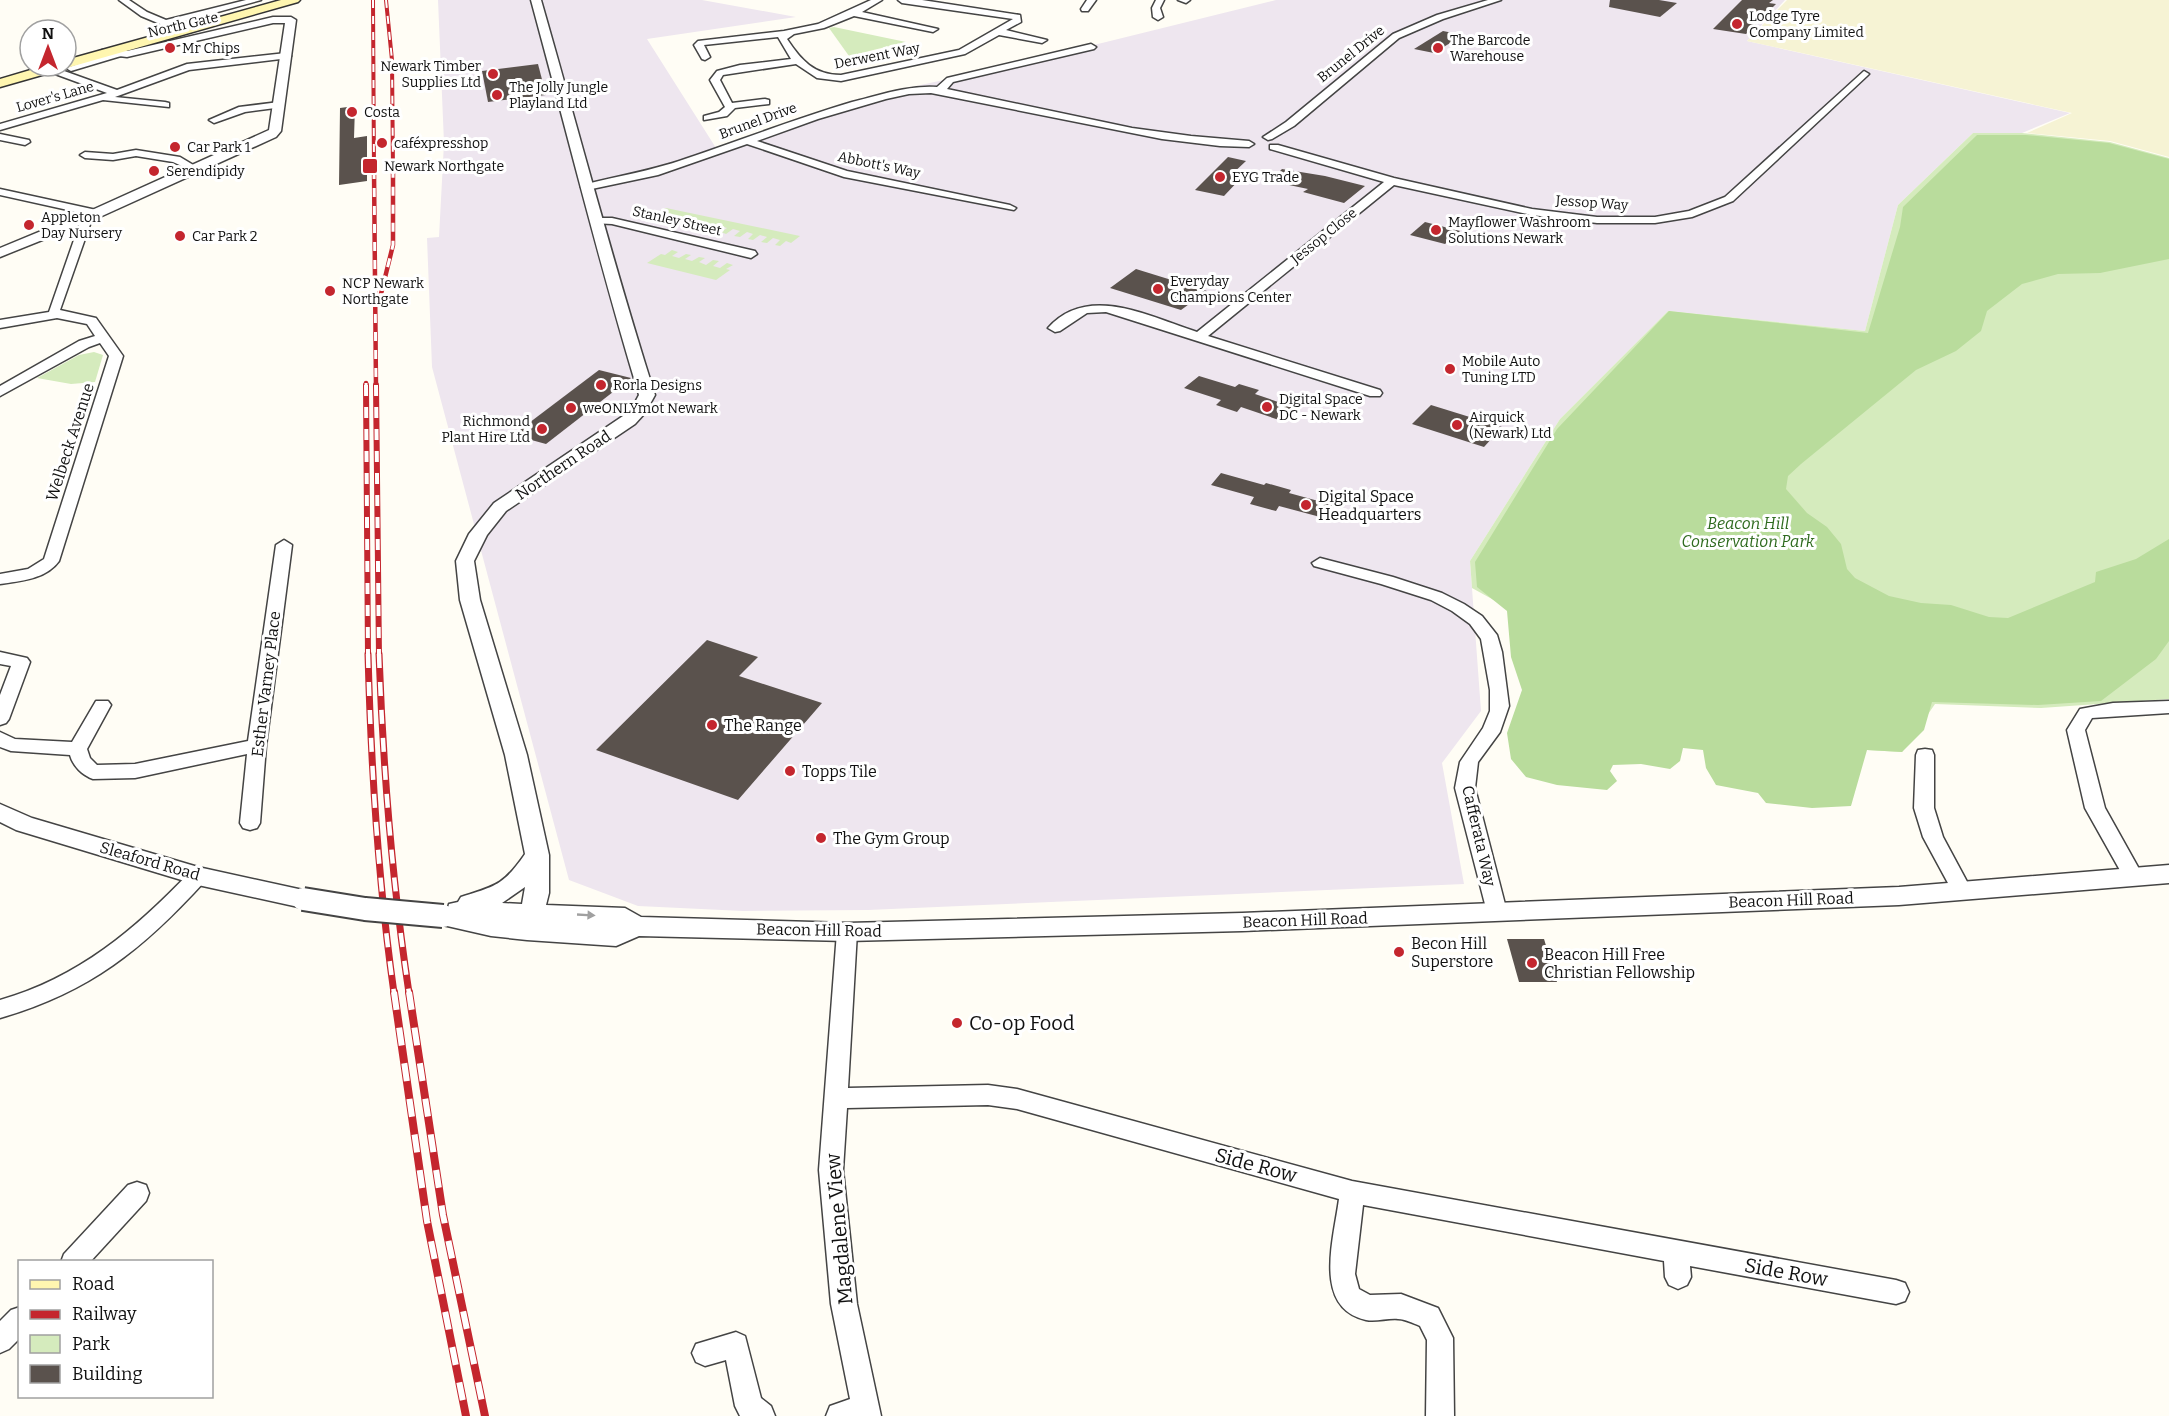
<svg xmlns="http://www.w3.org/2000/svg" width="2169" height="1416" font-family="Bitter,serif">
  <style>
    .industrial { fill: #eee6ef }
    .farmland { fill: #f6f3d4 }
    .green { fill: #d5ebbd }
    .forest { fill: #b9dc9c }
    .building { fill: #5a524d }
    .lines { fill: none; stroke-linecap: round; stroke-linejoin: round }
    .minor-casing { stroke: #444; stroke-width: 3 }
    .tertiary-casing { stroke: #444; stroke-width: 3 }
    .secondary-casing { stroke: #333; stroke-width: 3 }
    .minor { fill: #fff; fill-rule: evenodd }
    .tertiary { fill: #fff; fill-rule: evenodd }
    .secondary { fill: #fff6b0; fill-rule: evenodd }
    .rail-far4-casing { stroke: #c4262e; stroke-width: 4 }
    .rail-far3-casing { stroke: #c4262e; stroke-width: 4.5 }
    .rail-far2-casing { stroke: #c4262e; stroke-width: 6 }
    .rail-far1-casing { stroke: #c4262e; stroke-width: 7 }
    .rail-casing { stroke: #c4262e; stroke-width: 8 }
    .rail-far4 { stroke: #fff; stroke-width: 2; stroke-dasharray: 8; stroke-linecap: butt }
    .rail-far3 { stroke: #fff; stroke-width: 3; stroke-dasharray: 9; stroke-linecap: butt }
    .rail-far2 { stroke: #fff; stroke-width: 4; stroke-dasharray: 11; stroke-linecap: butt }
    .rail-far1 { stroke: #fff; stroke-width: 4.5; stroke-dasharray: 14; stroke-linecap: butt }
    .rail { stroke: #fff; stroke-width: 6; stroke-dasharray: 18; stroke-linecap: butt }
    .tertiary-bridge-casing { stroke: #444; stroke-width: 26; stroke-linecap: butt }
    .tertiary-bridge { stroke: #fff; stroke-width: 22 }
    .oneway { fill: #a0a0a0 }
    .poi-dot { fill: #c4262e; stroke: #fff; stroke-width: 2 }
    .labels { text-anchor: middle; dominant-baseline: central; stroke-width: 6; stroke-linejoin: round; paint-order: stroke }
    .far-poi-label { font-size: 14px; fill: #111; stroke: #fff; text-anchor: start }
    .far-street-label { font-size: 14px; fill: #111; stroke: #fff }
    .street-label { font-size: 16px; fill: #111; stroke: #fff }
    .poi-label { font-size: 16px; fill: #111; stroke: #fff; text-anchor: start }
    .park-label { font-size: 16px; font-style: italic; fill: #2f6b1f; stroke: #fff }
    .near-poi-label { font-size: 20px; fill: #111; stroke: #fff; text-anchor: start }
    .near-street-label { font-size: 20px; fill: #111; stroke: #fff }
  </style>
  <rect width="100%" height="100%" fill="#fffdf5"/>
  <path class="industrial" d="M438 0H702L796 17 647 39 716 148 884 93 1021 63 1276 0H1785L1747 41 2070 113 2022 133H1973L1898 205 1865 331 1668 311 1560 419 1470 561 1481 711 1442 763 1464 884 868 910 743 911 638 906 569 880 432 367 427 238 439 237 444 143Z"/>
  <path class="farmland" d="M1787 0H2169V157L2110 141 2027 133 2072 113 1747 41Z"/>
  <g class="green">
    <path d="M834 27 906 42 849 56 829 28Z"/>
    <path d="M1973 133H2022L2110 142 2169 158V699L2041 708 1935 704 1902 752 1867 750 1510 609 1472 588 1470 561 1560 419 1668 311 1865 331 1898 205Z"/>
    <path d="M666 208 800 236 791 243 786 241 780 246 775 245 780 240 773 238 767 243 761 242 767 237 760 235 753 240 748 239 753 234 747 232 740 237 734 236 740 231 733 229 726 234 721 232 727 228 720 226 713 231 708 229 713 225 707 223 700 228 694 226 700 222 694 220 687 225 681 223 687 219 681 217 674 221 668 220 674 216 668 214 661 219 656 217 663 213 660 211Z"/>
    <path d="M672 250 678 252 672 256 679 258 686 254 691 255 685 259 692 261 699 257 705 258 699 262 706 265 713 260 719 261 713 266 720 268 727 263 733 265 726 269 730 270 716 280 647 263 661 254 665 255Z"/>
    <path d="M94 352 103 355 95 382 71 384 37 378 79 355Z"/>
  </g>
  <path class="forest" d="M1977 135H2026L2109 143 2169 159V259L2100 273 2058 274 2022 284 1987 311 1981 331 1956 351 1916 370 1801 464 1788 476 1786 489 1807 513 1827 527 1841 544 1847 569 1855 578 1889 596 1921 603 1951 605 1989 617 2008 618 2095 582 2096 572 2136 559 2169 539V641L2156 659 2101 701 2038 705 1932 702 1924 730 1902 752 1867 750 1851 806 1812 808 1766 803 1758 793 1716 785 1706 768 1703 750 1683 748 1680 761 1670 769 1641 764 1613 765 1610 771 1617 781 1607 790 1557 785 1526 777 1511 759 1507 733 1522 690 1511 657 1507 611 1477 587 1475 562 1557 429 1669 311 1868 333 1900 227 1903 207Z"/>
  <g class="building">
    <path d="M1610 0H1659L1677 3 1660 17 1609 7Z"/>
    <path d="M1742 0H1773L1769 3 1776 4 1746 34 1713 29Z"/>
    <path d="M1443 31 1463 35 1434 53 1414 49Z"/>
    <path d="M538 64 546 95 488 102 482 71Z"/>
    <path d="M355 106 354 138 367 136V181L339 185 340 108Z"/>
    <path d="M1228 157 1246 161 1230 176 1241 178 1224 196 1195 190Z"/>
    <path d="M1282 169 1325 176 1365 186 1344 203 1303 192 1308 189 1270 181Z"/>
    <path d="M1425 222 1460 231 1445 244 1410 235Z"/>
    <path d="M1136 269 1207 291 1181 310 1110 288Z"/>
    <path d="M599 370 631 378 546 444 513 435Z"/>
    <path d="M1199 376 1235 387 1239 384 1259 390 1255 394 1293 407 1279 420 1241 407 1237 412 1216 405 1221 400 1184 388Z"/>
    <path d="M1431 405 1502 427 1484 447 1412 424Z"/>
    <path d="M1221 473 1264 485 1266 483 1291 490 1289 493 1333 505 1324 518 1279 506 1276 511 1250 504 1254 497 1211 485Z"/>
    <path d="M707 640 758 657 739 676 822 703 738 800 596 750Z"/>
    <path d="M1507 939H1544L1557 982H1519Z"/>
  </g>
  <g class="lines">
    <defs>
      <g id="minor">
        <path d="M119 0H129L147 12 166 20 246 0H261L174 24 182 28 177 31 141 16Z"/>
        <path d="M871 0H882L862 12 938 29 933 32 854 16 824 28 794 34 787 39C801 60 814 75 841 75L959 50 1013 19 902 3 898 0H922L1020 15 1021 22 1006 30 1047 40 1042 43 999 35 965 54 841 81 817 78 796 64 723 75 720 80 732 103 765 99 769 100V104L735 108 727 116 704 120V116L719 112 725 107 710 80 717 71 740 65 791 59 778 37 704 45 710 57 705 60 702 59 694 45 698 41 784 31 818 24Z"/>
        <path d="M1087 0H1096L1088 11H1082L1081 9Z"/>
        <path d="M1156 0H1164L1160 8 1163 17 1158 20 1153 17 1152 8Z"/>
        <path d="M1178 0H1190L1186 3Z"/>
        <path d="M1488 0H1501L1443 19 1399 38 1294 126 1272 139 1268 140 1263 137 1286 122 1393 34 1437 15Z"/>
        <path d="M1091 44 1096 47 1094 49 953 82 947 89 1132 128 1191 136 1249 141 1254 144 1249 147 1220 146 1162 139 931 93 909 94 886 99 818 119 757 141 847 171 1010 205 1016 208 1014 210 844 177 747 144 658 175 587 190 581 187 583 185C617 176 651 171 685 159 741 140 795 119 852 102 880 95 908 85 937 87L947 78Z"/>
        <path d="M118 51 121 52V56L71 71 66 68Z"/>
        <path d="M286 53 291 56 289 58 189 70 115 97 165 102 169 103V107L103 100 0 130V124L107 93 47 71V67H53L117 90 187 64Z"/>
        <path d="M1864 71 1869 74 1867 76 1733 201 1692 217 1655 223H1597L1532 215 1394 185 1208 336 1380 390 1382 393 1380 396H1370L1106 312 1087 313 1060 331 1055 332 1048 328C1088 283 1150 317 1197 332L1384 182 1270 149V145H1278L1394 178 1532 209 1597 217H1655L1689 211 1725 197Z"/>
        <path d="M279 102 284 105 283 107 245 112 214 123 209 120 239 107Z"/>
        <path d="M0 134 29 140 30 142 25 145 0 140Z"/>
        <path d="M136 150 180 157 200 169 195 172 173 162 136 156 113 160 85 158 80 155 85 152 113 154Z"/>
        <path d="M0 189 101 211V215L93 216 60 310 96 318 123 356 59 561C46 579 21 581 0 584V574L28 569 44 559 109 356 100 343 89 347 0 396V386L79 341 95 336 87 324 57 318 0 328V320L49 312 82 217 86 214 0 195Z"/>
        <path d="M596 218H612L755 251 757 254 751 258 612 224 592 223V219Z"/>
        <path d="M284 540 292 545 266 746 260 823 257 828 250 830 243 828 240 823 247 754 135 778 93 779C82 775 73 766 70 755L11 751 0 747V732L15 739 72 742 96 701H108L111 705 87 749 90 758 97 765 135 764 248 741 276 545Z"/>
        <path d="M1320 558 1393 577 1442 593 1464 604 1482 616 1497 635 1502 652 1509 706 1500 732 1478 762 1475 788 1507 912 1504 918 1497 920 1490 918 1487 912 1455 788 1460 762 1483 728 1490 711V690L1481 639 1470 624 1452 611 1431 600 1381 584 1314 566 1312 563Z"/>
        <path d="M0 652 27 658 30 662 9 719 6 723 0 725V695L11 666 0 664Z"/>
        <path d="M2169 701V713L2092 718 2085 730 2105 808 2143 876 2140 881 2133 884 2126 881 2085 808 2067 730 2080 709 2113 703Z"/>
        <path d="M1925 749 1932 750 1934 755V808L1943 837 1972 891 1969 896 1962 899 1955 896 1923 837 1914 808 1916 755 1918 750Z"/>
        <path d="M198 868 205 871 208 876 205 881C143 949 90 992 0 1018V1000C78 978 136 929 191 871Z"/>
        <path d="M847 924 854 926 857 932 848 1088 988 1085 1017 1089 1352 1181 1896 1280 1905 1283 1909 1292 1905 1301 1896 1304 1690 1266 1691 1277 1687 1285 1678 1289 1669 1285 1665 1277 1664 1261 1363 1205 1355 1274 1359 1289 1370 1295 1401 1294 1438 1308 1453 1338 1454 1416H1426L1427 1340 1420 1326C1413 1323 1405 1319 1398 1319 1388 1318 1376 1322 1366 1320 1312 1308 1334 1238 1339 1199L1017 1109 988 1105 847 1108 843 1170 857 1304 881 1416H826L830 1406 850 1399 831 1304 819 1170 837 932 840 926Z"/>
        <path d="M137 1182 146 1185 149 1193 146 1201 90 1262H61L64 1254 128 1185Z"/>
        <path d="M20 1307V1338L9 1349 0 1353V1321L11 1310Z"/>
        <path d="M736 1332 745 1336 761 1398 771 1406 775 1416H740L735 1406 726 1360 705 1366 696 1362 692 1353 696 1344Z"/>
      </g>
      <g id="tertiary">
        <path d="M531 0H541C579 132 613 264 655 395L645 413 635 424 506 511 487 535 474 561 480 600 527 755 549 855V893L546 905 625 908 641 917 847 923 1242 913 1899 887 2169 865V883L1899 905 1242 931 847 941 639 936 616 946 527 940 491 936 434 923 431 916 434 909 448 908 449 904 458 902 461 897C495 886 503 886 525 854L505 755 460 600 456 561 469 534 494 503 623 416 632 408 639 395C599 264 567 132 531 0ZM525 887 522 904 502 903Z"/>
        <path d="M273 17H291L296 20 281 131 276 137 102 216 0 257V248L92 210 269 130 285 23H273L127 57 102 54V50L127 51Z"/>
        <path d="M0 804 32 818 198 867 303 890 311 893 315 899 311 905 303 908 198 885 16 830 0 822Z"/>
      </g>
      <path id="secondary" d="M281 0H300L298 2 0 87V79L44 66H66V60Z"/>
    </defs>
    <use href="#minor" class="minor-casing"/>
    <use href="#tertiary" class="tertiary-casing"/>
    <use href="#secondary" class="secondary-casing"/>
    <use href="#minor" class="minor"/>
    <use href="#tertiary" class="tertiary"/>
    <use href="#secondary" class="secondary"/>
    <defs>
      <g id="rail-far4">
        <path d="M373 0 374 172"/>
        <path d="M386 0 392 60 393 172"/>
      </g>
      <g id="rail-far3">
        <path d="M374 170 376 387"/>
        <path d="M379 302 393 245V170"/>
        <path d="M366 383V387"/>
      </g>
      <g id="rail-far2">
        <path d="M366 385 368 656"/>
        <path d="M376 385 379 656"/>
      </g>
      <g id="rail-far1">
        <path d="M368 654C371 768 378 881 394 993"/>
        <path d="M379 654C383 768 392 881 409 993"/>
      </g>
      <g id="rail">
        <path d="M394 992 427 1221 466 1416"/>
        <path d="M409 992 443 1215 485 1416"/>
      </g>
    </defs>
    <use href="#rail-far4" class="rail-far4-casing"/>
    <use href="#rail-far3" class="rail-far3-casing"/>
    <use href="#rail-far2" class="rail-far2-casing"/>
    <use href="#rail-far1" class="rail-far1-casing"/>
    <use href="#rail" class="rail-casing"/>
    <use href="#rail-far4" class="rail-far4"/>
    <use href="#rail-far3" class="rail-far3"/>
    <use href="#rail-far2" class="rail-far2"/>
    <use href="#rail-far1" class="rail-far1"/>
    <use href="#rail" class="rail"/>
    <defs>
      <path id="tertiary-bridge" d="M303 899 365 909 443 916"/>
    </defs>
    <use href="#tertiary-bridge" class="tertiary-bridge-casing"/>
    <use href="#tertiary-bridge" class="tertiary-bridge"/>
  </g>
  <defs><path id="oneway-solid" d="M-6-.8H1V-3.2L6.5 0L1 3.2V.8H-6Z" transform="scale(1.5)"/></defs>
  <use class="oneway" href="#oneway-solid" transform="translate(586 915) rotate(3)"/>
  <g class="poi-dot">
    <circle cx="1737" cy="24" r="6"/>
    <circle cx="170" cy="48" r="6"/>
    <circle cx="1438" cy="48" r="6"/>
    <circle cx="493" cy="74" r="6"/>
    <circle cx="497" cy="95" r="6"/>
    <circle cx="352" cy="112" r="6"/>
    <circle cx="382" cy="143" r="6"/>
    <circle cx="175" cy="147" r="6"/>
    <rect x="362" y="158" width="16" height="16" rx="3"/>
    <circle cx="154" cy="171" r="6"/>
    <circle cx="1220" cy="177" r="6"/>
    <circle cx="29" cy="225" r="6"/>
    <circle cx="1436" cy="230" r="6"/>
    <circle cx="180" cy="236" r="6"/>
    <circle cx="1158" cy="289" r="6"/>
    <circle cx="330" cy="291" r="6"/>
    <circle cx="1450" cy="369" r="6"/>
    <circle cx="601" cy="385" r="6"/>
    <circle cx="1267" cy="407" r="6"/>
    <circle cx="571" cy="408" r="6"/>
    <circle cx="1457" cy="425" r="6"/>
    <circle cx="542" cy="429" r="6"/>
    <circle cx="1306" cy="505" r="6"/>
    <circle cx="712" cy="725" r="6"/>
    <circle cx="790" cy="771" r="6"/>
    <circle cx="821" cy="838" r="6"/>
    <circle cx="1399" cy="952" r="6"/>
    <circle cx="1532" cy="963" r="6"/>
    <circle cx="957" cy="1023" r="6"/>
  </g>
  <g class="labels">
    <g class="far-poi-label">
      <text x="1749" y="16">Lodge Tyre<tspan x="1749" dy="16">Company Limited</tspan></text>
      <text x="1450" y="40">The Barcode<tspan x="1450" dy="16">Warehouse</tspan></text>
      <text x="182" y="48">Mr Chips</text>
      <text x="481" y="66" text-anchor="end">Newark Timber<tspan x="481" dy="16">Supplies Ltd</tspan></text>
      <text x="509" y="87">The Jolly Jungle<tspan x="509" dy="16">Playland Ltd</tspan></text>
      <text x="364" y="112">Costa</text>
      <text x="394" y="143">caféxpresshop</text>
      <text x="187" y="147">Car Park 1</text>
      <text x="384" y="166">Newark Northgate</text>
      <text x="166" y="171">Serendipidy</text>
      <text x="1232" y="177">EYG Trade</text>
      <text x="41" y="217">Appleton<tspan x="41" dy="16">Day Nursery</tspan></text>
      <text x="1448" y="222">Mayflower Washroom<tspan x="1448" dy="16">Solutions Newark</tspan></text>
      <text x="192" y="236">Car Park 2</text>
      <text x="1170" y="281">Everyday<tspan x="1170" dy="16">Champions Center</tspan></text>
      <text x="342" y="283">NCP Newark<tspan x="342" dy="16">Northgate</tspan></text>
      <text x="1462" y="361">Mobile Auto<tspan x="1462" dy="16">Tuning LTD</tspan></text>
      <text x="613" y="385">Rorla Designs</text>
      <text x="1279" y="399">Digital Space<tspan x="1279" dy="16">DC - Newark</tspan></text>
      <text x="583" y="408">weONLYmot Newark</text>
      <text x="1469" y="417">Airquick<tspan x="1469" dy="16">(Newark) Ltd</tspan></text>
      <text x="530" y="421" text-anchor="end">Richmond<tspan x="530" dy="16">Plant Hire Ltd</tspan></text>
    </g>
    <g class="far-street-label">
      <text transform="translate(183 25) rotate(-13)">North Gate</text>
      <text transform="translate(1351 54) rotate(-39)">Brunel Drive</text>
      <text transform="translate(877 56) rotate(-11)">Derwent Way</text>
      <text transform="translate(55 97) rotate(-16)">Lover's Lane</text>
      <text transform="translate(758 121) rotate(-20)">Brunel Drive</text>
      <text transform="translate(879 165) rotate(12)">Abbott's Way</text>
      <text transform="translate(1592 203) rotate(4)">Jessop Way</text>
      <text transform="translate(677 221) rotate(13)">Stanley Street</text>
      <text transform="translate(1324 236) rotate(-39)">Jessop Close</text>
    </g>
    <g class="street-label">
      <text transform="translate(70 442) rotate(-72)">Welbeck Avenue</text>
      <text transform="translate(563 465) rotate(-34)">Northern Road</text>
      <text transform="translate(266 684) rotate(-83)">Esther Varney Place</text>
      <text transform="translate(1479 836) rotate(77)">Cafferata Way</text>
      <text transform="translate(150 861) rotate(16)">Sleaford Road</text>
      <text transform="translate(1791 900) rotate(-2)">Beacon Hill Road</text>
      <text transform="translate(1305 920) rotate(-2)">Beacon Hill Road</text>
      <text transform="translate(819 930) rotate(1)">Beacon Hill Road</text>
    </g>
    <g class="poi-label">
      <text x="1318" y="496">Digital Space<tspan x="1318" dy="18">Headquarters</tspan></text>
      <text x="724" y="725">The Range</text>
      <text x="802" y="771">Topps Tile</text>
      <text x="833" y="838">The Gym Group</text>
      <text x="1411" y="943">Becon Hill<tspan x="1411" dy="18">Superstore</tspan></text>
      <text x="1544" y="954">Beacon Hill Free<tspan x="1544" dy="18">Christian Fellowship</tspan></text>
    </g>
    <g class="park-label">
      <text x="1748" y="523">Beacon Hill<tspan x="1748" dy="18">Conservation Park</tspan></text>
    </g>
    <g class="near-poi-label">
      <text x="969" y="1023">Co-op Food</text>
    </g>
    <g class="near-street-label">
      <text transform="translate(1256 1165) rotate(15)">Side Row</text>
      <text transform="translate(839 1229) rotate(-95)">Magdalene View</text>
      <text transform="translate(1786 1272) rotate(10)">Side Row</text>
    </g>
  </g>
  <rect x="18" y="1260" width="195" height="138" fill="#ffffff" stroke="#a0a0a0" stroke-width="1.5"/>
  <rect x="30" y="1280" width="30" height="9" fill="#fff6b0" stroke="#a0a0a0" stroke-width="1.5"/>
  <text x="72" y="1290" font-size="18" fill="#111111">Road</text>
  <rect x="30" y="1310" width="30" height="9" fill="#c4262e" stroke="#a0a0a0" stroke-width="1.5"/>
  <text x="72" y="1320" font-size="18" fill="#111111">Railway</text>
  <rect x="30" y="1335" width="30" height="18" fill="#d5ebbd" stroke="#a0a0a0" stroke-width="1.5"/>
  <text x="72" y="1350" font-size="18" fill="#111111">Park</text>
  <rect x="30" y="1365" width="30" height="18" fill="#5a524d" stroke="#a0a0a0" stroke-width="1.5"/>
  <text x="72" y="1380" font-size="18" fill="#111111">Building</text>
  <g transform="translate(48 48)"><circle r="28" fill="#ffffff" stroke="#a0a0a0" stroke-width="1.5"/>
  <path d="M0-4.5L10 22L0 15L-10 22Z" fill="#c4262e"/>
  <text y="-9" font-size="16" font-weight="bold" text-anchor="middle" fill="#111111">N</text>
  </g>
</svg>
